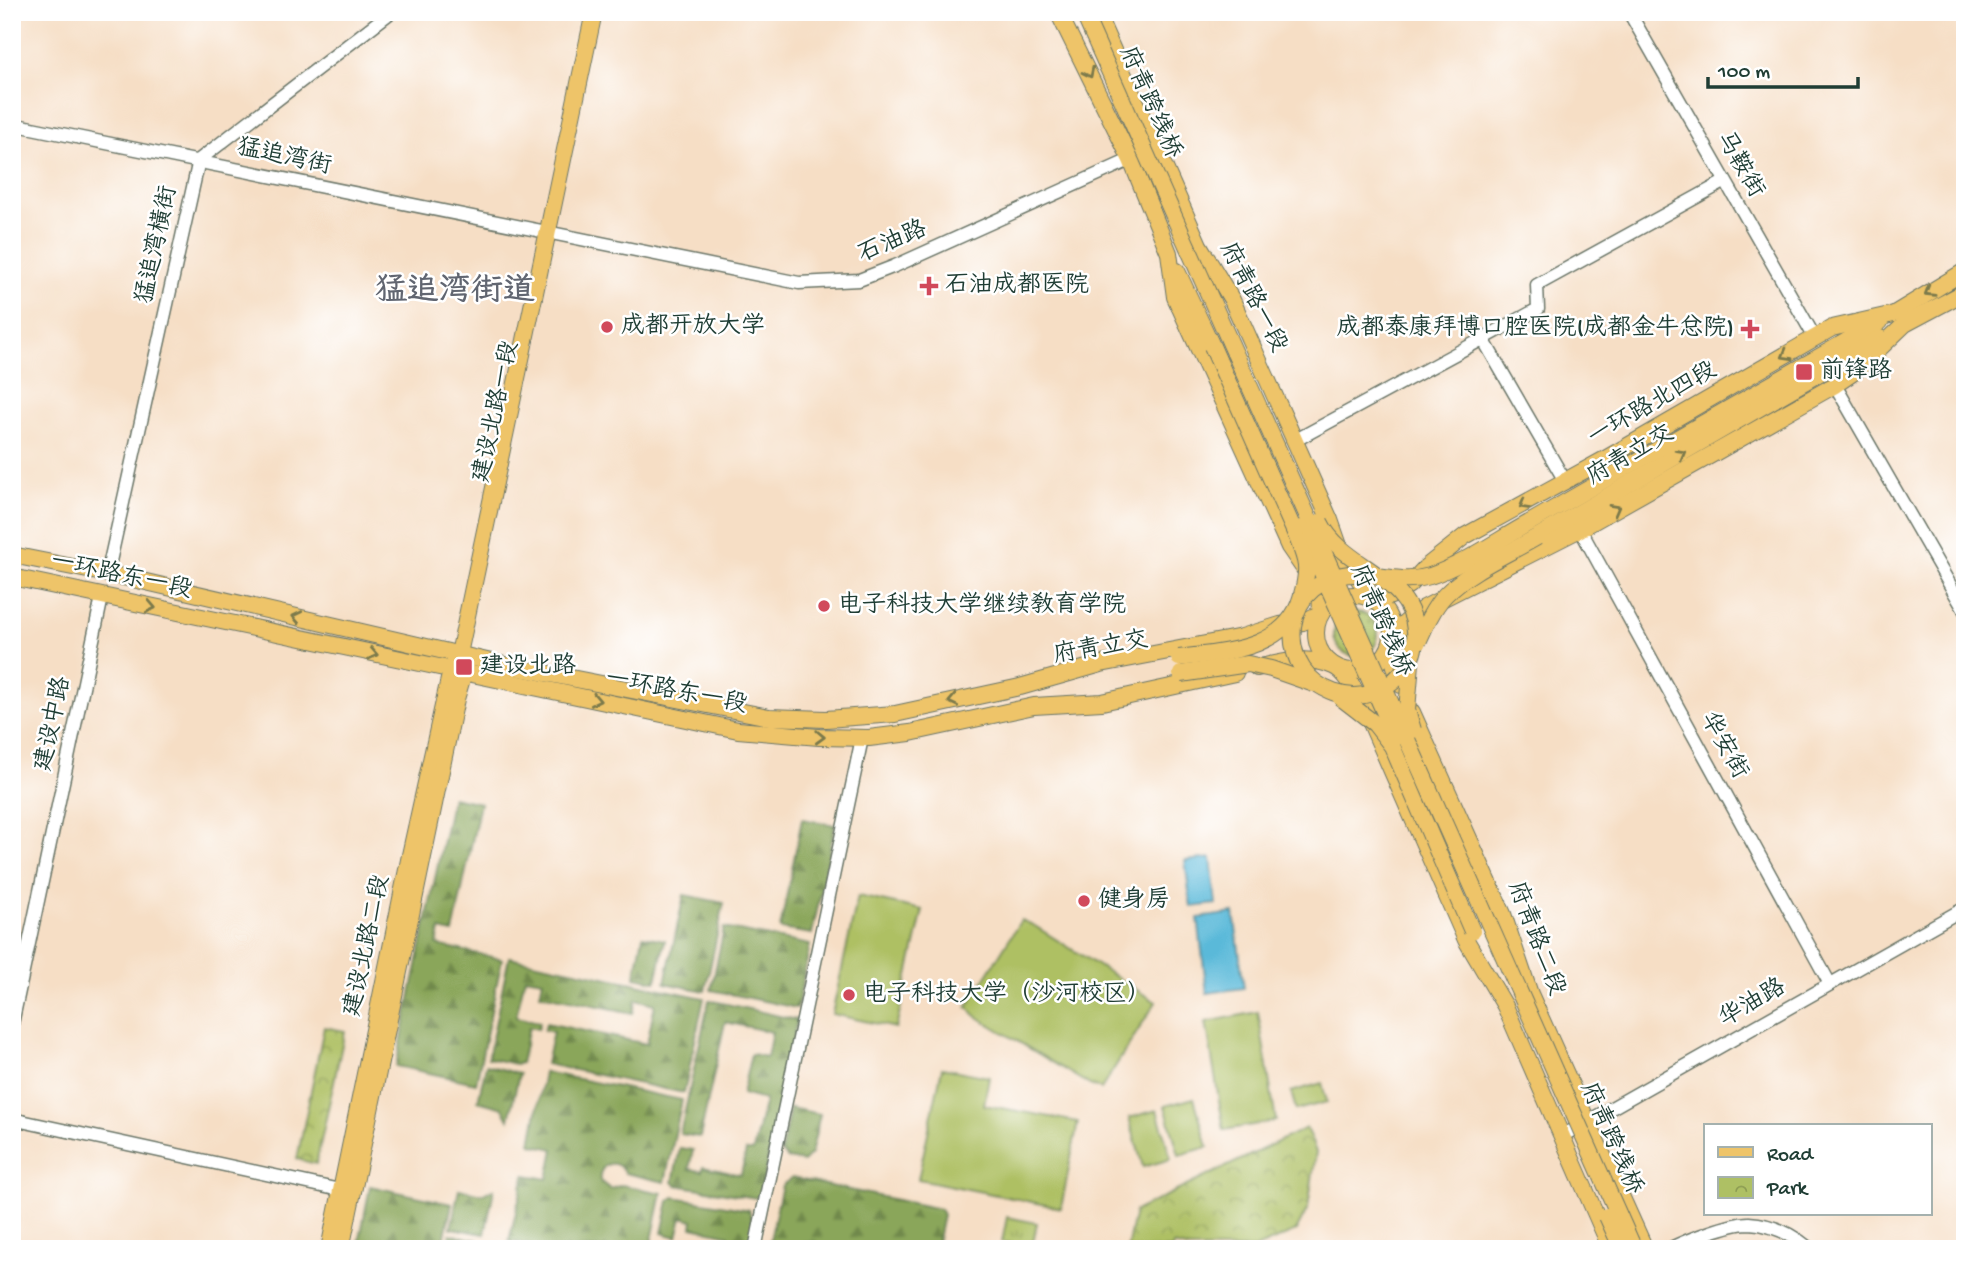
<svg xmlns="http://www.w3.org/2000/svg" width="1977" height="1261" font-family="'Gochi Hand','LXGW WenKai TC',sans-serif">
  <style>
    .grass { fill: url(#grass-tufts); stroke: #667e4c; stroke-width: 2 }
    .forest { fill: url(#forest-firs); stroke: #547247; stroke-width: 2 }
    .park { fill: url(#park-crowns); stroke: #667e4c; stroke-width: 2 }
    .pitch { fill: #aec064; stroke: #667e4c; stroke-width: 2 }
    .water { fill: #5ab9d9; stroke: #3c7b86; stroke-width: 2 }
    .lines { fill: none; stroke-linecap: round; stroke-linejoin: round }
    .minor-casing { stroke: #6a7567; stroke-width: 15 }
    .major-casing { stroke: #6a7567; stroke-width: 18 }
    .minor { stroke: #fff; stroke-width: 12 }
    .major { stroke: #eec469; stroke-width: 16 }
    .major-bridge-casing { stroke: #6a7567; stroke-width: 18; stroke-linecap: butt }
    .major-bridge { stroke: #eec469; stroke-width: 16 }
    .oneway { stroke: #7c7a4c }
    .poi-dot { fill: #d1495b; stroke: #fff; stroke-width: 2.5 }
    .labels { text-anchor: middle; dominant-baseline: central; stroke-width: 5; stroke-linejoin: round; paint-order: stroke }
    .street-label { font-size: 24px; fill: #1f3d34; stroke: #fff }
    .poi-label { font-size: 24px; fill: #1f3d34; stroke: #fff; text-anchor: start }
    .district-label { font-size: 32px; font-weight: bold; fill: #616671; stroke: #fff }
  </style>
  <defs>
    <pattern id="grass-tufts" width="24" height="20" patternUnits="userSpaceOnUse" patternTransform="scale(1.75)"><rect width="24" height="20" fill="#aec064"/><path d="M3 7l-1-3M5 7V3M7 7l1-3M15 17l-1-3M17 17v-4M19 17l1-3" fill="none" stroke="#8d9d53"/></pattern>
    <pattern id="forest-firs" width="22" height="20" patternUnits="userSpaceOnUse" patternTransform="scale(1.75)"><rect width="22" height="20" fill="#8aa65a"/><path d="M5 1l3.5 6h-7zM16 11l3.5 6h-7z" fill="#70884b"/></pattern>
    <pattern id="park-crowns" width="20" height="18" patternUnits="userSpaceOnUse" patternTransform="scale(1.75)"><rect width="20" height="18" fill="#aec064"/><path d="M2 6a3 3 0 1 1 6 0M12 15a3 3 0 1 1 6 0" fill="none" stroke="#8d9d53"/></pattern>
  </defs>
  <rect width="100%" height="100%" fill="#fff"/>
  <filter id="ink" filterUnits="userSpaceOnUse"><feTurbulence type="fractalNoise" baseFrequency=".0143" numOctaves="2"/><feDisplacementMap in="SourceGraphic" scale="14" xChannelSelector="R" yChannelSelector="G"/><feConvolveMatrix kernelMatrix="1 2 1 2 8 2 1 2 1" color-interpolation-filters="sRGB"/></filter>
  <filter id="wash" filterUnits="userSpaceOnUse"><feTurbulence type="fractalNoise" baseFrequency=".00686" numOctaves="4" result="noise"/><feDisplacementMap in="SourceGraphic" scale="28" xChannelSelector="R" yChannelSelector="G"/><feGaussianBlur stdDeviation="1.57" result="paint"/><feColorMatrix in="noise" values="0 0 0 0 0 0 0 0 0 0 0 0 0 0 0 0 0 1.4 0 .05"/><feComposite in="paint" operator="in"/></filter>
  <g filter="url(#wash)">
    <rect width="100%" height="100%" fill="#f6dec5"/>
    <g class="grass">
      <circle cx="1356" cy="634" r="22"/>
      <path d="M1007 1217 1037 1223 1032 1248 1002 1242Z"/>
    </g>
    <g class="forest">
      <path d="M452 797 480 803 453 933 440 930 437 945 502 959 476 1083 396 1066Z"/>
      <path d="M802 819 835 825 812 934 780 929Z"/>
      <path d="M684 895 724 903 705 991 665 983Z"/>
      <path d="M724 928 810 945 797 1008 711 990Z"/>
      <path d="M643 936 665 940 656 981 635 977Z"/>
      <path d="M509 957 704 998 684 1093 546 1064 553 1032 544 1030 546 1023 647 1044 655 1004 636 999 633 1013 540 994 543 980 525 977 516 1017 540 1022 538 1029 529 1027 521 1063 515 1064 488 1058Z"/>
      <path d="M709 1000 797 1020 760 1196 756 1198 676 1185 673 1182 680 1148 693 1150 689 1169 702 1171 703 1167 741 1175 746 1151H753L765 1100 742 1094 751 1054 767 1057 772 1032 725 1022 700 1137 680 1134Z"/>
      <path d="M486 1065 519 1074 509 1119 503 1108 478 1101Z"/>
      <path d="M544 1072 682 1100 665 1182 625 1173C616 1157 598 1163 600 1181L610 1189 622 1185 662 1193 650 1249H547L509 1241 525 1175 548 1179 554 1149 531 1144Z"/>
      <path d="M790 1108 820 1114 811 1154 803 1162 788 1159 781 1152Z"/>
      <path d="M792 1178 940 1209 943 1215 936 1249H817L815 1247 816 1242 813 1241 808 1244 805 1243 800 1249H768L782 1185Z"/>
      <path d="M370 1186 452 1204 442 1249H358Z"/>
      <path d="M459 1189 483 1194 494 1189 485 1234 451 1228Z"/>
      <path d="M674 1197 749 1210 754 1226 749 1249H726L729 1235 692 1227 693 1220 682 1217 677 1237 662 1233 669 1201Z"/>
      <path d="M450 1234 478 1240V1243L483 1244 482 1249H447Z"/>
    </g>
    <g class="park">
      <path d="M324 1027 345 1031 316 1164 297 1159Z"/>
      <path d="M1306 1128 1316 1152 1308 1208 1296 1231 1254 1249H1189L1173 1245 1172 1249H1127L1135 1211Z"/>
    </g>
    <g class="pitch">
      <path d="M858 896 923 910 896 1028 832 1014Z"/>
      <path d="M1021 920 1033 925 1156 1002 1101 1089 1090 1085 976 1016 967 1007Z"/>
      <path d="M1258 1012 1276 1121 1224 1130 1206 1022Z"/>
      <path d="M942 1068 989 1077 984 1105 1078 1122 1061 1208 918 1179Z"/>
      <path d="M1322 1083 1327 1102 1296 1110 1291 1092Z"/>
      <path d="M1194 1098 1208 1147 1179 1155 1165 1106Z"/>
      <path d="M1157 1110 1171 1159 1143 1167 1129 1118Z"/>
    </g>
    <g class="water">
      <path d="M1211 858 1216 904 1191 907 1185 861Z"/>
      <path d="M1234 913 1244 988 1207 993 1198 918Z"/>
    </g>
  </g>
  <g filter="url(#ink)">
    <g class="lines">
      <defs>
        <g id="minor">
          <path d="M1629 12 1815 338"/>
          <path d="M12 124 799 283 859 280 895 266 1154 149"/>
          <path d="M1483 339 1565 481"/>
          <path d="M1835 385 1965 611"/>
          <path d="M1294 441 1538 309 1537 285 1724 182"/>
          <path d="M1580 529 1830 984"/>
          <path d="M107 575 199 160 391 12"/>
          <path d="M12 1024 102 597"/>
          <path d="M12 1119 349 1192"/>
          <path d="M1562 1136 1965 908"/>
          <path d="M755 1249 862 738"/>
          <path d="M1669 1249C1687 1240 1730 1223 1749 1223 1772 1224 1793 1235 1810 1249"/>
        </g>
        <g id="major">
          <path d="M1096 12 1199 245 1232 300 1330 520 1344 560 1375 600 1391 596 1409 585 1426 567 1465 536 1607 458 1832 328 1894 314 1965 271"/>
          <path d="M1177 271 1212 346"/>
          <path d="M1529 523 1880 322"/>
          <path d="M1537 537 1880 338"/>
          <path d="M12 555 133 579 500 664 769 717 826 719 895 714 1020 687 1101 664 1242 637 1280 625 1303 622 1321 613 1320 592 1289 547 1175 297 1169 253 1131 160 1058 12"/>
          <path d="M12 577 738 730 819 737 869 738 910 733 1034 706 1102 702 1235 673"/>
          <circle cx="1354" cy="633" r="38"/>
          <path d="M1257 668C1281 662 1309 655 1333 666 1347 672 1356 693 1363 705L1466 940 1505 1006 1611 1249"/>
          <path d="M1401 685C1386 642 1387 635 1424 608L1580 529 1835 385 1857 370 1905 324 1965 292"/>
          <path d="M1412 712 1503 914 1530 994 1645 1249"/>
          <path d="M329 1249 410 855 451 670 459 654 594 12"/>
          <path d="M341 1249 456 699 466 665"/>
        </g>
      </defs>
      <use href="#minor" class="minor-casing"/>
      <use href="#major" class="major-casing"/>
      <use href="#minor" class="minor"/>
      <use href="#major" class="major"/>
      <defs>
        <g id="major-bridge">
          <path d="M1083 12 1634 1249"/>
          <path d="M1320 522C1342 568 1411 576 1415 630 1416 642 1414 655 1407 665 1372 723 1285 693 1293 626 1295 612 1302 598 1313 589 1354 556 1387 589 1430 576 1463 565 1498 540 1529 523"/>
          <path d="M1302 528 1396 738"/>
          <path d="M1418 642C1425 626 1433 608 1445 595 1468 571 1508 554 1537 537"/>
          <path d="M1179 658C1224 652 1286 650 1301 598 1304 587 1307 578 1306 566 1305 556 1300 545 1296 535L1212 346"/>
          <path d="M1411 663 1407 710 1413 730"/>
          <path d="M1181 674 1248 664 1271 669 1314 684"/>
          <path d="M1340 697 1375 724 1392 746 1472 931"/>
          <path d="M1607 1216 1622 1249"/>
        </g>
      </defs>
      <use href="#major-bridge" class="major-bridge-casing"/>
      <use href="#major-bridge" class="major-bridge"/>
    </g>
    <defs><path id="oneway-chevron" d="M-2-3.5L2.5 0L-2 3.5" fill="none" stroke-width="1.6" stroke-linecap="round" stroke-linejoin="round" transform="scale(1.75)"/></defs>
    <g class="oneway">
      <use href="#oneway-chevron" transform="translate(1089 73) rotate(64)"/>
      <use href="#oneway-chevron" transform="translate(1929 292) rotate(149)"/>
      <use href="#oneway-chevron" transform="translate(1786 355) rotate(150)"/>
      <use href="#oneway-chevron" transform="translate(1681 454) rotate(-30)"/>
      <use href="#oneway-chevron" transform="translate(1524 505) rotate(150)"/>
      <use href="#oneway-chevron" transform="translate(1615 509) rotate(-29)"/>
      <use href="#oneway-chevron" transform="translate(151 607) rotate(12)"/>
      <use href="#oneway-chevron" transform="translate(297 617) rotate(-167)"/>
      <use href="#oneway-chevron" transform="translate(373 654) rotate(12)"/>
      <use href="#oneway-chevron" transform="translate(596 700) rotate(12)"/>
      <use href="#oneway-chevron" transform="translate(953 701) rotate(168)"/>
      <use href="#oneway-chevron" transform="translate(820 737) rotate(2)"/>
    </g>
  </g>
  <g class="poi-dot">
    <path d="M925.5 275.5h7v7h7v7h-7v7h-7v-7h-7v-7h7z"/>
    <circle cx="607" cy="327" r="7"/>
    <path d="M1746.5 318.5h7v7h7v7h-7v7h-7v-7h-7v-7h7z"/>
    <rect x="1795" y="363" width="18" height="18" rx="3.5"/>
    <circle cx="824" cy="606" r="7"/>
    <rect x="455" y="658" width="18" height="18" rx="3.5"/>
    <circle cx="1084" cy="901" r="7"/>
    <circle cx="849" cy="995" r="7"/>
  </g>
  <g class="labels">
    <g class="street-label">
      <text transform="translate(1149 103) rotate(66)">府青跨线桥</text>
      <text transform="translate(284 158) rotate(12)">猛追湾街</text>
      <text transform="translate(1739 165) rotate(60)">马鞍街</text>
      <text transform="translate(893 243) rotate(-23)">石油路</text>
      <text transform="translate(158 245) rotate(-78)">猛追湾横街</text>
      <text transform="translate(1252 298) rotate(63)">府青路一段</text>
      <text transform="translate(1653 405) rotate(-30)">一环路北四段</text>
      <text transform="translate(497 412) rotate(-78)">建设北路一段</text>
      <text transform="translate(1631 456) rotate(-30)">府青立交</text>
      <text transform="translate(121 577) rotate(12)">一环路东一段</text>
      <text transform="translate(1380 621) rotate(66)">府青跨线桥</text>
      <text transform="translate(1101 649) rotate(-10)">府青立交</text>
      <text transform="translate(676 693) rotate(11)">一环路东一段</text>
      <text transform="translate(54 724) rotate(-78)">建设中路</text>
      <text transform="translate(1723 746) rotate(61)">华安街</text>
      <text transform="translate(1535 939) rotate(69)">府青路二段</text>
      <text transform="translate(368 946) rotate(-78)">建设北路二段</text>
      <text transform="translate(1753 1004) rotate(-30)">华油路</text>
      <text transform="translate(1610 1139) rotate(66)">府青跨线桥</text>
    </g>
    <g class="poi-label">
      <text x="945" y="286">石油成都医院</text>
      <text x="621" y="327">成都开放大学</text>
      <text x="1734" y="329" text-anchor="end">成都泰康拜博口腔医院(成都金牛总院)</text>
      <text x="1820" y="372">前锋路</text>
      <text x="838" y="606">电子科技大学继续教育学院</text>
      <text x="480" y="667">建设北路</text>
      <text x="1098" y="901">健身房</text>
      <text x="863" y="995">电子科技大学（沙河校区）</text>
    </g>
    <g class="district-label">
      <text x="455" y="293">猛追湾街道</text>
    </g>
  </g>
  <rect width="1977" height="1261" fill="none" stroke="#fff" stroke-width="42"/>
  <rect x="1704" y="1124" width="228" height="91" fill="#ffffff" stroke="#a5b1ae" stroke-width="2"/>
  <rect x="1718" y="1147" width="35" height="10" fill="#eec469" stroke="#a5b1ae" stroke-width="2"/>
  <text x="1767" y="1160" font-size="21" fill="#1f3d34">Road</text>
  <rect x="1718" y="1177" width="35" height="21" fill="url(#park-crowns)" stroke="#a5b1ae" stroke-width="2"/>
  <text x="1767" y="1194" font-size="21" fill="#1f3d34">Park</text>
  <path d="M1708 77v10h150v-10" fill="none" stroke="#1f3d34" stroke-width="3.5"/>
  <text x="1718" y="77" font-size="21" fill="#1f3d34" stroke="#ffffff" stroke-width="5" paint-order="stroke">100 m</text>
</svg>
